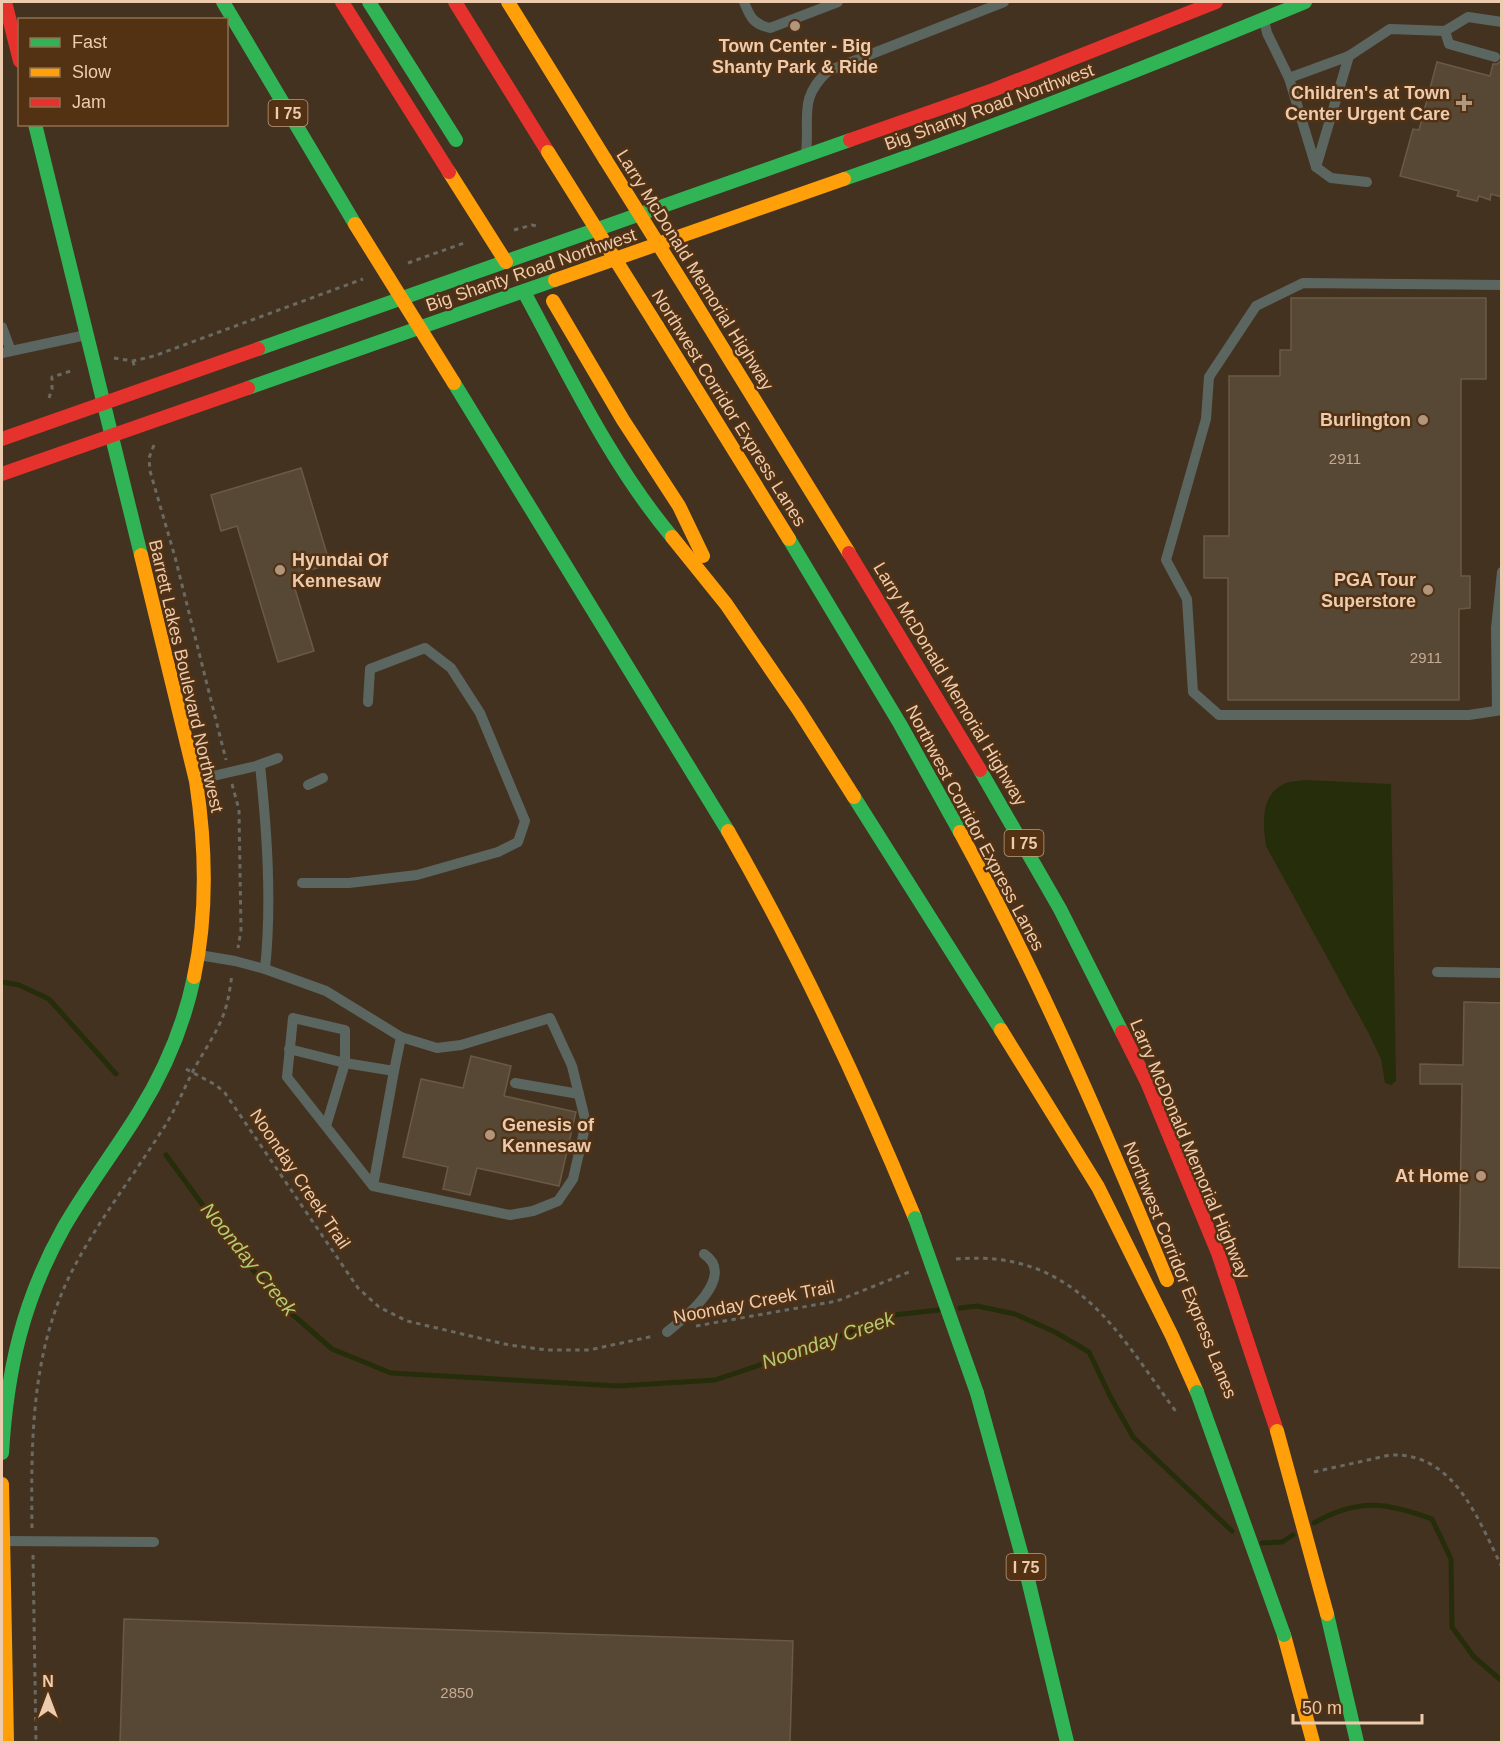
<svg xmlns="http://www.w3.org/2000/svg" width="1503" height="1744" font-family="Helvetica,sans-serif">
  <style>
    .water { fill: #262d0b }
    .lines { fill: none; stroke-linecap: round; stroke-linejoin: round }
    .stream { stroke: #262d0b; stroke-width: 5 }
    .building { fill: #574836; stroke: #6a5a43; stroke-width: 1.5 }
    .path { stroke: #696a63; stroke-width: 3; stroke-dasharray: 4.5 4.5; stroke-linecap: butt }
    .lane { stroke: #5c6661; stroke-width: 10 }
    .fast { stroke: #30b455; stroke-width: 14 }
    .slow { stroke: #ff9f0a; stroke-width: 14 }
    .jam { stroke: #e5322d; stroke-width: 14 }
    .fast-bridge { stroke: #30b455; stroke-width: 14 }
    .slow-bridge { stroke: #ff9f0a; stroke-width: 14 }
    .poi-dot { fill: #b1957d; stroke: #523213; stroke-width: 2 }
    .labels { text-anchor: middle; dominant-baseline: central; stroke-width: 5; stroke-linejoin: round; paint-order: stroke }
    .number-label { font-size: 15px; fill: #c7aa91 }
    .shield { fill: #523213; stroke: #be9d80; stroke-width: 1.5 }
    .shield-label { font-size: 16px; font-weight: bold; fill: #eccbaf }
    .poi-label { font-size: 18px; font-weight: bold; fill: #eccbaf; stroke: #523213; text-anchor: end }
    .street-label { font-size: 18px; fill: #eccbaf; stroke: #523213 }
    .water-label { font-size: 20px; font-style: italic; fill: #b1cc70; stroke: #523213 }
  </style>
  <rect width="100%" height="100%" fill="#443221"/>
  <path class="water" d="M1305 780 1391 784 1396 1081 1391 1085 1385 1083 1381 1059 1368 1032 1266 846C1263 825 1260 797 1282 785 1288 781 1298 781 1305 780Z"/>
  <g class="lines">
    <g class="stream">
      <path d="M2 982 19 985 49 999 116 1074"/>
      <path d="M166 1155 232 1245 283 1306 332 1349 391 1373 618 1386 715 1380 802 1351 894 1315 939 1310"/>
      <path d="M960 1308 977 1306 1015 1314 1055 1332 1089 1352 1110 1396 1133 1437 1232 1531"/>
      <path d="M1314 1523C1358 1498 1386 1502 1432 1519L1451 1559 1452 1627 1474 1657 1502 1681"/>
      <path d="M1262 1543 1282 1542 1293 1535"/>
    </g>
  </g>
  <g class="building">
    <path d="M1502 60V197L1491 194 1490 200 1479 196 1477 201 1457 196 1459 191 1400 176 1413 129 1419 130 1437 62 1490 76 1493 64H1497Z"/>
    <path d="M1291 298H1486V379H1461V576H1470V608L1459 609V700H1228V578H1204V536H1229V376H1280V350H1291Z"/>
    <path d="M301 468 330 564 291 576 314 651 278 662 237 526 221 531 211 495Z"/>
    <path d="M1464 1002 1502 1003V1268L1459 1267 1462 1084H1420V1064L1463 1065Z"/>
    <path d="M471 1056 511 1066 504 1096 576 1112 559 1186 477 1168 470 1195 443 1189 448 1167 403 1157 421 1079 463 1088Z"/>
    <path d="M124 1619 793 1641 790 1743H120Z"/>
  </g>
  <g class="lines">
    <g class="path">
      <path d="M514 230 532 225 537 226"/>
      <path d="M408 263 464 243"/>
      <path d="M114 358 133 361 154 356 363 279"/>
      <path d="M133 361 135 369"/>
      <path d="M49 398 52 389V377L74 370"/>
      <path d="M154 445 149 458 150 471 175 557 226 760"/>
      <path d="M232 784 239 810 241 930 238 948"/>
      <path d="M186 1069 216 1085 225 1093 358 1288 379 1307 407 1321 509 1345 547 1350H589L654 1336"/>
      <path d="M956 1259C1075 1249 1116 1330 1177 1413"/>
      <path d="M696 1326 837 1301 909 1272"/>
      <path d="M1314 1472 1390 1455C1455 1452 1478 1520 1502 1567"/>
      <path d="M32 1528C31 1441 31 1353 71 1273 96 1224 129 1182 159 1135 173 1115 182 1093 193 1071 203 1052 219 1030 225 1010 229 999 230 986 232 975"/>
      <path d="M33 1555 36 1742"/>
    </g>
    <g class="lane">
      <path d="M744 2C750 17 753 24 770 28L838 2"/>
      <path d="M1264 20 1267 33 1289 78 1316 167 1349 56"/>
      <path d="M1445 31 1449 44 1495 57"/>
      <path d="M1289 78 1349 56 1390 29 1445 31 1468 17 1502 22"/>
      <path d="M806 153C810 116 798 99 828 71L1004 2"/>
      <path d="M1316 167 1331 178 1367 182"/>
      <path d="M1502 285 1303 283 1256 306 1209 377 1206 419 1166 560 1187 599 1193 692 1219 715H1469L1502 710"/>
      <path d="M2 327 11 351"/>
      <path d="M2 353 86 335"/>
      <path d="M1497 710 1496 628 1502 572"/>
      <path d="M196 780 256 766 278 758"/>
      <path d="M308 785 323 778"/>
      <path d="M302 883H349L417 875 498 852 518 842 525 821 480 713 451 668 425 648 370 669 368 702"/>
      <path d="M199 955 235 961 265 969C272 902 267 832 260 765"/>
      <path d="M265 969 326 991 401 1037 437 1048 461 1045 550 1018 572 1066 586 1123 573 1179 558 1201 533 1211 510 1215 373 1186 287 1077 293 1018 345 1030V1063L326 1126"/>
      <path d="M1437 972 1502 973"/>
      <path d="M289 1049 345 1063 394 1071 401 1037"/>
      <path d="M515 1083 579 1094"/>
      <path d="M373 1186 394 1071"/>
      <path d="M667 1332C686 1317 737 1276 704 1254"/>
      <path d="M3 1541 154 1542"/>
    </g>
    <g class="fast">
      <path d="M223 2 355 224"/>
      <path d="M369 2 456 140"/>
      <path d="M35 124 141 555"/>
      <path d="M844 179C1000 125 1153 65 1305 2"/>
      <path d="M524 292C569 375 611 464 672 537"/>
      <path d="M258 349 850 140"/>
      <path d="M454 383 728 831"/>
      <path d="M248 388 555 280"/>
      <path d="M789 539 900 724 960 832"/>
      <path d="M980 770 1060 909 1122 1032"/>
      <path d="M854 797 1001 1030"/>
      <path d="M977 1393 1025 1567 1067 1742"/>
      <path d="M2 1453C7 1370 23 1300 64 1227 87 1187 115 1151 139 1112 165 1070 184 1025 194 977"/>
      <path d="M1327 1614 1357 1742"/>
    </g>
    <g class="slow">
      <path d="M508 2 605 159"/>
      <path d="M449 172 506 262"/>
      <path d="M555 280 844 179"/>
      <path d="M690 295 849 553"/>
      <path d="M553 301 623 420 679 506 703 556"/>
      <path d="M657 326 789 539"/>
      <path d="M672 537 726 604 798 709 854 797"/>
      <path d="M141 555 196 781C206 847 208 912 194 977"/>
      <path d="M728 831C799 955 860 1085 915 1218"/>
      <path d="M960 832C1039 977 1104 1128 1167 1280"/>
      <path d="M1001 1030 1098 1187 1172 1336 1197 1392"/>
      <path d="M2 1484 7 1742"/>
      <path d="M1284 1635 1313 1742"/>
    </g>
    <g class="jam">
      <path d="M5 2 20 61"/>
      <path d="M342 2 449 172"/>
      <path d="M455 2 548 152"/>
      <path d="M850 140 993 90 1216 2"/>
      <path d="M2 439 258 349"/>
      <path d="M2 474 248 388"/>
      <path d="M849 553 980 770"/>
      <path d="M1122 1032 1147 1082 1218 1253 1277 1431"/>
    </g>
    <g class="fast-bridge">
      <path d="M915 1218 977 1393"/>
      <path d="M1197 1392 1284 1635"/>
    </g>
    <g class="slow-bridge">
      <path d="M548 152 657 326"/>
      <path d="M605 159 690 295"/>
      <path d="M355 224 454 383"/>
      <path d="M1277 1431 1327 1614"/>
    </g>
  </g>
  <g class="poi-dot">
    <circle cx="795" cy="26" r="6"/>
    <path d="M1461 94h6v6h6v6h-6v6h-6v-6h-6v-6h6z"/>
    <circle cx="1423" cy="420" r="6"/>
    <circle cx="280" cy="570" r="6"/>
    <circle cx="1428" cy="590" r="6"/>
    <circle cx="490" cy="1135" r="6"/>
    <circle cx="1481" cy="1176" r="6"/>
  </g>
  <g class="labels">
    <g class="number-label">
      <text x="1345" y="458">2911</text>
      <text x="1426" y="657">2911</text>
      <text x="457" y="1692">2850</text>
    </g>
    <g class="shield">
      <rect x="268.5" y="100" width="39" height="26" rx="4.5"/>
      <rect x="1004.5" y="830" width="39" height="26" rx="4.5"/>
      <rect x="1006.5" y="1554" width="39" height="26" rx="4.5"/>
    </g>
    <g class="shield-label">
      <text x="288" y="113">I 75</text>
      <text x="1024" y="843">I 75</text>
      <text x="1026" y="1567">I 75</text>
    </g>
    <g class="poi-label">
      <text x="795" y="46" text-anchor="middle">Town Center - Big<tspan x="795" dy="21">Shanty Park &amp; Ride</tspan></text>
      <text x="1450" y="93">Children's at Town<tspan x="1450" dy="21">Center Urgent Care</tspan></text>
      <text x="1411" y="420">Burlington</text>
      <text x="292" y="560" text-anchor="start">Hyundai Of<tspan x="292" dy="21">Kennesaw</tspan></text>
      <text x="1416" y="580">PGA Tour<tspan x="1416" dy="21">Superstore</tspan></text>
      <text x="502" y="1125" text-anchor="start">Genesis of<tspan x="502" dy="21">Kennesaw</tspan></text>
      <text x="1469" y="1176">At Home</text>
    </g>
    <g class="street-label">
      <text transform="translate(989 107) rotate(-20)">Big Shanty Road Northwest</text>
      <text transform="translate(531 270) rotate(-19)">Big Shanty Road Northwest</text>
      <text transform="translate(695 270) rotate(58)">Larry McDonald Memorial Highway</text>
      <text transform="translate(729 408) rotate(58)">Northwest Corridor Express Lanes</text>
      <text transform="translate(186 676) rotate(77)">Barrett Lakes Boulevard Northwest</text>
      <text transform="translate(950 684) rotate(59)">Larry McDonald Memorial Highway</text>
      <text transform="translate(975 828) rotate(62)">Northwest Corridor Express Lanes</text>
      <text transform="translate(1190 1149) rotate(67)">Larry McDonald Memorial Highway</text>
      <text transform="translate(300 1179) rotate(56)">Noonday Creek Trail</text>
      <text transform="translate(1180 1270) rotate(68)">Northwest Corridor Express Lanes</text>
      <text transform="translate(754 1302) rotate(-11)">Noonday Creek Trail</text>
    </g>
    <g class="water-label">
      <text transform="translate(249 1259) rotate(51)">Noonday Creek</text>
      <text transform="translate(828 1340) rotate(-19)">Noonday Creek</text>
    </g>
  </g>
  <rect width="1503" height="1744" fill="none" stroke="#eccbaf" stroke-width="6"/>
  <rect x="18" y="18" width="210" height="108" fill="#523213" stroke="#906f51" stroke-width="1.5"/>
  <rect x="30" y="38" width="30" height="9" fill="#30b455" stroke="#906f51" stroke-width="1.5"/>
  <text x="72" y="48" font-size="18" fill="#eccbaf">Fast</text>
  <rect x="30" y="68" width="30" height="9" fill="#ff9f0a" stroke="#906f51" stroke-width="1.5"/>
  <text x="72" y="78" font-size="18" fill="#eccbaf">Slow</text>
  <rect x="30" y="98" width="30" height="9" fill="#e5322d" stroke="#906f51" stroke-width="1.5"/>
  <text x="72" y="108" font-size="18" fill="#eccbaf">Jam</text>
  <g transform="translate(48 1696)" stroke="#523213" stroke-width="4.5" paint-order="stroke">
  <path d="M0-4.5L10 22L0 15L-10 22Z" fill="#eccbaf"/>
  <text y="-9" font-size="16" font-weight="bold" text-anchor="middle" fill="#eccbaf">N</text>
  </g>
  <path d="M1293 1714v9h129v-9" fill="none" stroke="#eccbaf" stroke-width="3"/>
  <text x="1302" y="1714" font-size="18" fill="#eccbaf" stroke="#523213" stroke-width="4.5" paint-order="stroke">50 m</text>
</svg>
